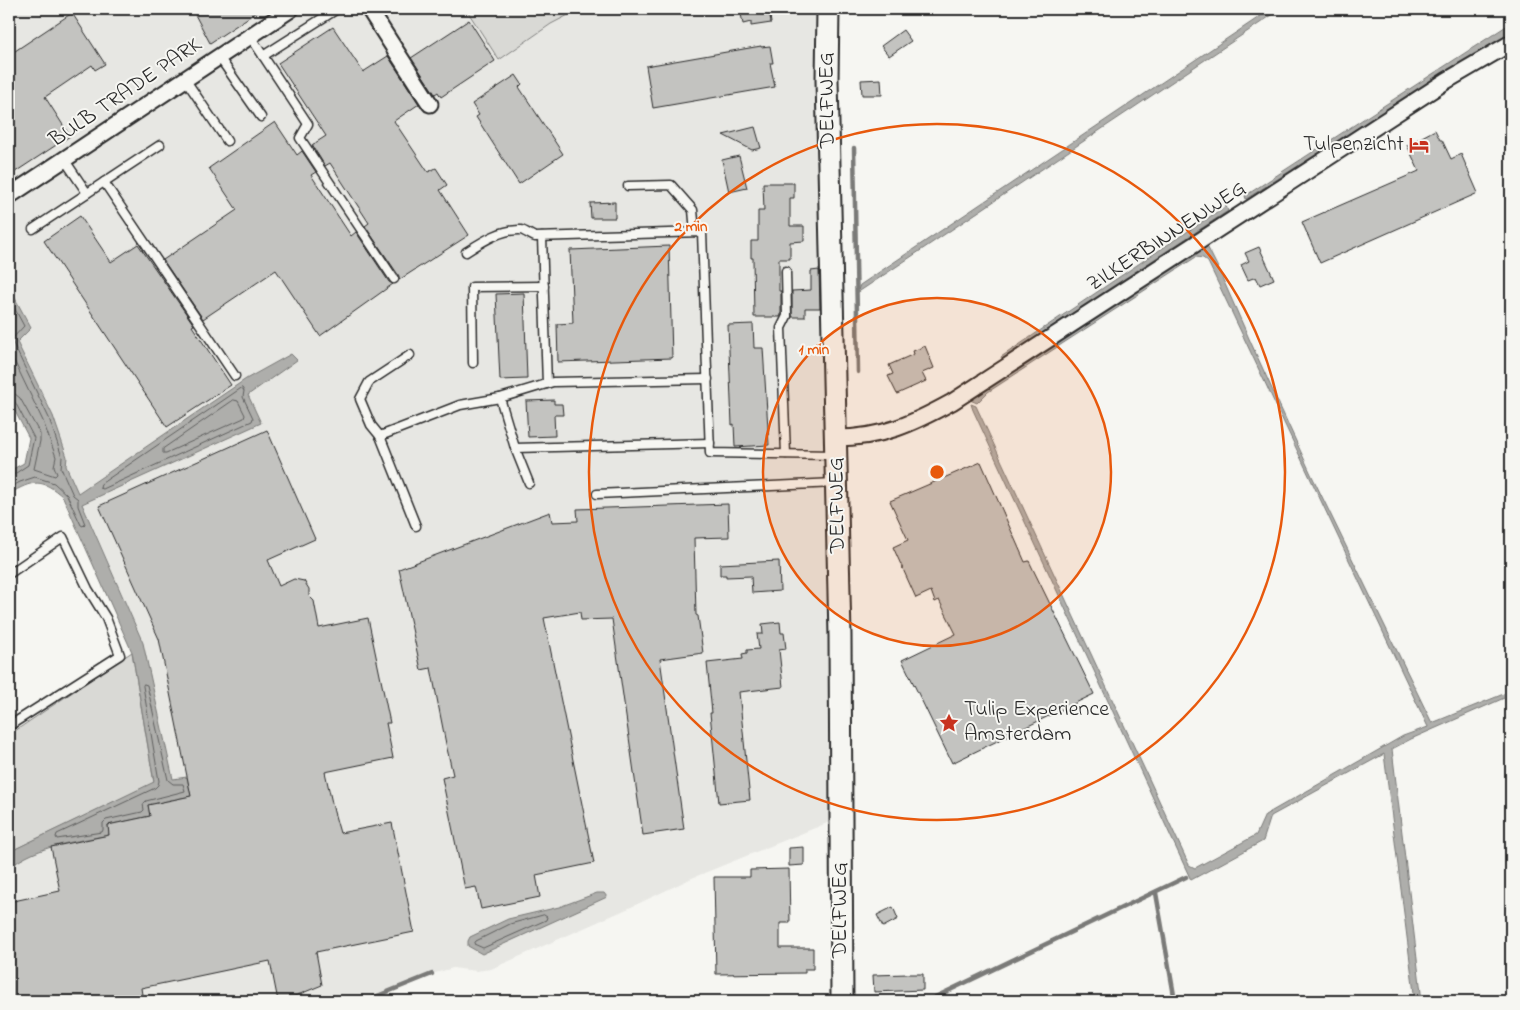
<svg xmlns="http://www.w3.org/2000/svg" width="1520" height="1010" font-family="'Indie Flower',sans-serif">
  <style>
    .built { fill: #e7e7e3 }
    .green { fill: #d9d9d5; stroke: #828280 }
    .water { fill: #aeaeab; stroke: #7a7a78 }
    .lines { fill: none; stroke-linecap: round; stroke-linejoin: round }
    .shore { stroke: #5f5f5e; stroke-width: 1 }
    .stream { stroke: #7a7a78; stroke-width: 4.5 }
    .building { fill: #c3c3c0; stroke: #2b2b2b }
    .service-casing { stroke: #2b2b2b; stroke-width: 11 }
    .minor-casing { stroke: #2b2b2b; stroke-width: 19 }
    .secondary-casing { stroke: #2b2b2b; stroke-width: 25 }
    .service { stroke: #f6f6f2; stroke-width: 8 }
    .minor { stroke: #f6f6f2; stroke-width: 15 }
    .secondary { stroke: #f6f6f2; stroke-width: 21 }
    .ring { fill: none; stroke: #e8590c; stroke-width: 2.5 }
    .labels { text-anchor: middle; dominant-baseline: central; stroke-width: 4; stroke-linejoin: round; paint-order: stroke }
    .street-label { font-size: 22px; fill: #2b2b2b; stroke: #f6f6f2 }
    .poi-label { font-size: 22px; fill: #2b2b2b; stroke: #f6f6f2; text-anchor: end }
    .centre { fill: #e8590c; stroke: #f6f6f2; stroke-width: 2.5 }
    .ring-label { font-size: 15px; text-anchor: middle; font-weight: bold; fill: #e8590c; stroke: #f6f6f2; stroke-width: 4; stroke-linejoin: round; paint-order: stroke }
  </style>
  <rect width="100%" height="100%" fill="#f6f6f2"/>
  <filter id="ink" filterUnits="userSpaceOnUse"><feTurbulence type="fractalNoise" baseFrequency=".02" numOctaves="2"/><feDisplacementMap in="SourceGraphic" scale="10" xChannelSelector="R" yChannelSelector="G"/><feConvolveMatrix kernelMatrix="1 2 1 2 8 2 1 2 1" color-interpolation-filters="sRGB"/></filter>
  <g filter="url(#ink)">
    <path class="built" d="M9 9H820L832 821 692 878 627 909 491 969 476 971 453 968 432 974 363 1001H9V868L21 858 53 845 109 835 108 825 150 816 148 805 191 796 173 779 143 643 66 465 67 457 53 416 17 341 31 328 9 287Z"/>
    <g class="green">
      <path d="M466 9H564V11L580 9 551 24 499 60Z"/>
      <path d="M132 652 154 783 9 852V735Z"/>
    </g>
    <g class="water">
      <path d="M1271 9H1281L857 293 860 285Z"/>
      <path d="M1511 23V33L1353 131 1246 199 1245 196Z"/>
      <path d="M1226 206 1228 211 1002 359 1001 357 1137 265Z"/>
      <path d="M1207 246 1217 266 1251 343 1311 474 1432 723 1511 691V695L1411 739 1392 749 1422 1001H1415L1384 754 1271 816 1263 841 1191 880 973 410 971 404 976 406 1189 865 1195 868 1256 835 1265 815 1403 736 1428 727 1208 262 1203 258 1196 257 988 392 977 403 970 400 975 395Z"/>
      <path d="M9 287 31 328 17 342 53 416 67 457 66 466 78 493 246 379 291 354 297 360 248 395 261 423 82 504 143 643 173 779 187 777 191 796 148 805 150 816 108 825 109 835C74 842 38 845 9 868V852L154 782 132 652 63 497C42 478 33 480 9 494V471L24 463 29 438 9 400Z"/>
      <path d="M597 893H604L607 897 482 954 468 946V941L470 937 508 919 559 907Z"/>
    </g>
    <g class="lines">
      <g class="shore">
        <path d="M9 298 24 326 13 338V343L49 418 62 457 61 468 73 495 78 499V506L85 524 83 526 81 525 67 495 54 483 35 477 20 482 9 488"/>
        <path d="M9 350 43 421 56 457 54 466 57 474 55 476 34 469 40 441V434L20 398 15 394 9 393"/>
        <path d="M242 388 244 391 243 397 253 418 252 421 103 489 100 488 101 484Z"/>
        <path d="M9 399 13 400 15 402 34 438 28 465 13 475H9"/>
        <path d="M234 400 238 401 245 415 244 418 166 453H163V449Z"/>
        <path d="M144 684 147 685 168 780 173 784H183L185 791 146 801 143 804 144 810 142 812 106 820 103 823V830L102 832 57 839 56 837 57 834 155 788 158 785 159 781 143 686Z"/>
        <path d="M544 915 547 917 546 920 483 948 474 944 476 941 510 924Z"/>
      </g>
      <g class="stream">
        <path d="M854 148 858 372"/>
        <path d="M1156 893 1175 1001"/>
        <path d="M365 1001 432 974"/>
        <path d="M927 1001 1186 877"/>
      </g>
    </g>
    <g class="building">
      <path d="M192 9H261L210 43Z"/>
      <path d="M740 9H769L771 23 751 26V22L743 24Z"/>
      <path d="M72 13 105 64 95 70 92 65 45 97 70 136 9 176V55Z"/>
      <path d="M469 20 495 61 441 97 438 92 435 94 411 58Z"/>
      <path d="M333 27 363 72 388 56 419 104 394 121 428 172 436 168 447 185 440 190 469 235 399 280V276L365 226 369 223 330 163 325 166 312 145 326 136 278 63Z"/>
      <path d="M903 30 911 41 889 56 881 46Z"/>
      <path d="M761 46V47L770 46 773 63H770L775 87 653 108 646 66Z"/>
      <path d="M516 75 522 84 519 87 563 154 519 184 476 117 479 115 472 104Z"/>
      <path d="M881 79 882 95H862L861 80Z"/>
      <path d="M275 122 297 155 302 151 316 172 311 175 351 236 356 232 389 282 393 284 320 336 276 270 203 319 163 260 237 210 209 168Z"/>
      <path d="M755 127 761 148 752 150 723 135Z"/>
      <path d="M1435 130 1440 140H1442L1451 159 1461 154 1478 193 1320 263 1302 222 1419 171 1407 145Z"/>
      <path d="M739 156 747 188 729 192 722 160Z"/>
      <path d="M763 183H794V198H790V226H804V241L790 242V259H779V291H781V315L780 317H754L753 258H751V241H758V211H764Z"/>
      <path d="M615 202V218H591L590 203Z"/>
      <path d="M80 216 111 262 138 244 194 325 192 326 231 385 167 427 44 241Z"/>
      <path d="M669 246 672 358 558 362 557 324 573 323 570 250Z"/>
      <path d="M1259 247 1274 279 1260 285 1256 277 1248 280 1241 265 1249 261 1245 253Z"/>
      <path d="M819 270 820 308H805V317H792V291L811 290V271Z"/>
      <path d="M524 293 527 379 500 380 496 294Z"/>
      <path d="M753 324 754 348H763L769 445 735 447 734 424 732 425 728 325Z"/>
      <path d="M925 346 934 368 922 373 926 381 897 394 888 376 893 374 889 365 914 354 913 351Z"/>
      <path d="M554 400V404H562L563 415H554L555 436 528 437 526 401Z"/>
      <path d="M267 430 315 539 268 560 279 586 294 579 304 581 309 589V596L314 601 319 628 368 618 390 723H386L393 758 325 772 334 812 340 833 392 823 414 932 316 952 322 985 283 1001H278L270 961 141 988 143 1001H9V957L15 956 9 928V902L60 891 51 847 109 835 108 825 150 816 148 805 191 796 159 639 99 506Z"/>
      <path d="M981 462 1025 562 1029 561 1094 694 952 763 902 660 956 634 939 600 935 602 931 591 916 598 893 547 908 540 890 501Z"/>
      <path d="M728 504 729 537 694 538 696 615 698 616 703 653 660 659 684 829 643 835 612 619 581 620 580 612 544 618 594 863 536 875 540 897 481 909 476 887 465 889 442 778 453 775 446 744 431 668 421 670 399 569 550 512 552 522 578 521 577 509Z"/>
      <path d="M779 561 780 591 752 593 751 576 726 577V575H720V564Z"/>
      <path d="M780 622 781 633H784L786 649 779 650 783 687 739 692 750 800 719 803 710 713H712L707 663 743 659 742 654 747 653V650L759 649 757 634H763L762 624Z"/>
      <path d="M804 847V865L789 866V848Z"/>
      <path d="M789 869 790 923H780V948H813V969H805V973L716 974 714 877H750V870Z"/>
      <path d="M893 907 898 919 883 927 877 915Z"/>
      <path d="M908 974H923V990L874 992 873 975Z"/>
    </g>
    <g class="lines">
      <defs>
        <g id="service">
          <path d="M250 36 308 124 300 138 394 279"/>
          <path d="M263 56 337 9"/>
          <path d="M219 57 261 117"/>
          <path d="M185 79 227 141"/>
          <path d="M64 159 87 193"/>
          <path d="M104 182 235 376"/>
          <path d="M628 186 671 185 693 210 695 232"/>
          <path d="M33 229 160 145"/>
          <path d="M542 237 547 384"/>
          <path d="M466 252C482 242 501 229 521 230 525 231 530 235 535 237L702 232 710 453 835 455"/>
          <path d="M473 363 472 287 544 286"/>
          <path d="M708 379 553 382 500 398 515 448 710 443"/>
          <path d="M380 436 371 425 360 399 369 382 410 355"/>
          <path d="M515 448 529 483"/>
          <path d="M786 454 781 328 787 316 786 271"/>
          <path d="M597 494 835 483"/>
          <path d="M416 526 380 436 460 405 500 398"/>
          <path d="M9 574 63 537 88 589 106 618 120 655 9 726"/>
        </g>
        <g id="minor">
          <path d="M369 9 430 104"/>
          <path d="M9 196 291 9"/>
          <path d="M836 438C882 438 912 424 952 402L1446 81 1511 43"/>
        </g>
        <path id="secondary" d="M828 9 827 80 840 636 842 1001"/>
      </defs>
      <use href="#service" class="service-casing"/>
      <use href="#minor" class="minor-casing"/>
      <use href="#secondary" class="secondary-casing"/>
      <use href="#service" class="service"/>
      <use href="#minor" class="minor"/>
      <use href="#secondary" class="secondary"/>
    </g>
  </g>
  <circle cx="937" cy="472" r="174" fill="#e8590c" fill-opacity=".12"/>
  <g class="ring">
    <circle cx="937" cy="472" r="174"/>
    <circle cx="937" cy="472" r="348"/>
  </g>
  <defs>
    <symbol id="hotel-bare" viewBox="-9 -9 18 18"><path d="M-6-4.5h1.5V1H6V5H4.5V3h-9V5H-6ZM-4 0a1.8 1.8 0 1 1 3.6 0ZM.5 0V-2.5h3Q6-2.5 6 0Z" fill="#c8321e" stroke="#f6f6f2" stroke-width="2.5" paint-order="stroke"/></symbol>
    <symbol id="sight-bare" viewBox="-9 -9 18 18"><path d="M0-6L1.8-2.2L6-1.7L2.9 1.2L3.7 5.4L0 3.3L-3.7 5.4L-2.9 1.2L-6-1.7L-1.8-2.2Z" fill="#c8321e" stroke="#f6f6f2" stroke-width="2.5" paint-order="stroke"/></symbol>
  </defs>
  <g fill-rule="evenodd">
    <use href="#hotel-bare" x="1405" y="131" width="28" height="28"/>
    <use href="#sight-bare" x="935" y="709" width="28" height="28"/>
  </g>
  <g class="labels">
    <g class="street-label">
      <text transform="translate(126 93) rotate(-34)">BULB TRADE PARK</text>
      <text transform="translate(828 100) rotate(-91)">DELFWEG</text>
      <text transform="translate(1167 237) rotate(-33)">ZILKERBINNENWEG</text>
      <text transform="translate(838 505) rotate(-91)">DELFWEG</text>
      <text transform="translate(841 910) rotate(-90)">DELFWEG</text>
    </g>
    <g class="poi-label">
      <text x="1404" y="145">Tulpenzicht</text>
      <text x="964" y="710" text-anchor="start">Tulip Experience<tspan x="964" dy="25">Amsterdam</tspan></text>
    </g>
  </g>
  <circle cx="937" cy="472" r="8" class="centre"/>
  <g class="ring-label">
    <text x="691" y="231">2 min</text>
    <text x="814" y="354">1 min</text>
  </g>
  <rect width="1520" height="1010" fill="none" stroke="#f6f6f2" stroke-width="30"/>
  <rect x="15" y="15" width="1490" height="980" fill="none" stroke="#2b2b2b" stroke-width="2" filter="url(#ink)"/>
</svg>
